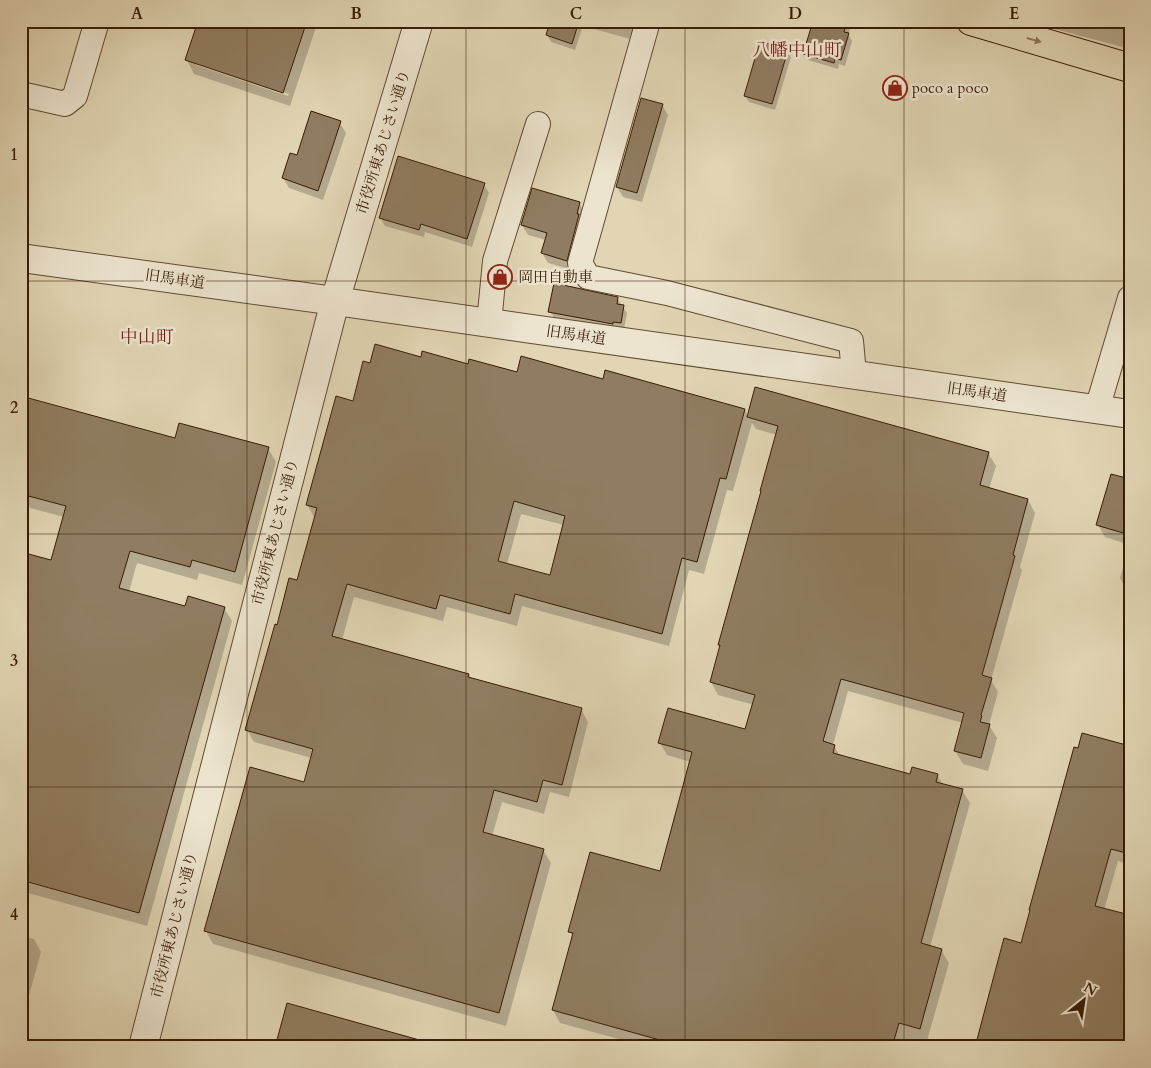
<svg xmlns="http://www.w3.org/2000/svg" width="1151" height="1068" font-family="Cardo,'Noto Serif JP',serif">
  <style>
    .shadow { fill: #0003; fill-rule: evenodd }
    .building { fill: #907c60; stroke: #391c05; fill-rule: evenodd }
    .lines { fill: none; stroke-linecap: round; stroke-linejoin: round }
    .minor-casing { stroke: #634a31; stroke-width: 26 }
    .tertiary-casing { stroke: #634a31; stroke-width: 30 }
    .primary-casing { stroke: #391c05; stroke-width: 30 }
    .minor { stroke: #ece4ce; stroke-width: 24 }
    .tertiary { stroke: #ece4ce; stroke-width: 28 }
    .primary { stroke: #e1d5b4; stroke-width: 28 }
    .oneway { fill: #8d785c }
    .grid { fill: none; stroke: #391c05; stroke-width: 1; stroke-opacity: 0.55 }
    .labels { text-anchor: middle; dominant-baseline: central; stroke-width: 5; stroke-linejoin: round; paint-order: stroke }
    .poi-label { font-size: 15px; fill: #391c05; stroke: #ece4ce; text-anchor: start }
    .street-label { font-size: 15px; fill: #391c05; stroke: #ece4ce }
    .quarter-label { font-size: 18px; fill: #7a1f14; stroke: #ece4ce }
    .neatline { fill: none; stroke: #391c05; stroke-width: 2 }
    .grid-label { font-size: 16px; text-anchor: middle; font-weight: bold; fill: #391c05 }
  </style>
  <rect width="100%" height="100%" fill="#e1d5b4"/>
  <filter id="stains"><feTurbulence type="fractalNoise" baseFrequency=".004" numOctaves="4"/><feColorMatrix values="0 0 0 0 .2 0 0 0 0 .09 0 0 0 0 .02 0 0 0 .5 -.17"/></filter>
  <radialGradient id="worn" r=".72"><stop offset=".6" stop-color="#630" stop-opacity="0"/><stop offset="1" stop-color="#630" stop-opacity=".3"/></radialGradient>
  <g class="shadow">
    <path d="M199 21H318L290 106 194 74 187 60ZM196 63 289 94 288 96 196 65Z"/>
    <path d="M551 21H640L634 40 583 26 575 50 551 42 547 35Z"/>
    <path d="M1035 21H1130V49L1036 24Z"/>
    <path d="M846 22 850 29 848 34 852 41 845 66 839 64 838 69 808 60 805 54Z"/>
    <path d="M787 51 791 57 775 110 749 102 745 96Z"/>
    <path d="M662 105 668 115 642 202 623 197 617 187Z"/>
    <path d="M340 123 346 133 323 200 289 188 283 178 297 156Z"/>
    <path d="M484 184 489 193 472 247 425 232 424 237 385 226 380 217Z"/>
    <path d="M579 203 585 213 572 270 548 263 542 253 546 240 528 235 522 225Z"/>
    <path d="M617 298 627 313 624 329 616 330 554 318 550 311Z"/>
    <path d="M422 358 518 373 604 380 745 410 748 417 988 453 996 466 989 489 1028 500 1035 513 1020 567 1022 570 991 680 998 692 989 725 997 738 988 771 963 764 955 751 963 723 848 691 833 745 834 746 840 756 911 776 937 775 943 785 962 790 970 803 930 947 941 950 949 963 927 1041 925 1040 923 1047H648L560 1023 553 1010 573 937 570 931 660 872 691 762 667 755 660 743 746 730 754 705 718 695 711 682 721 647 720 644 777 435 756 429 752 423 733 491 727 490 704 574 689 570 669 646 522 606 517 626 447 607 443 621 354 597 342 640 469 675 471 679 581 709 588 722 569 797 550 792 544 814 502 802 492 836 543 850 551 863 506 1026 213 944 206 931 305 783 312 758 254 742 247 730 278 626 298 582 314 517 307 504 371 364ZM521 514 564 525 551 576 507 564Z"/>
    <path d="M21 397 176 440 268 448 276 462 242 585 199 573 197 580 137 563 129 592 186 608H224L232 621 147 926 21 891V553L52 562 64 517 30 508 28 504 21 502Z"/>
    <path d="M1130 480V545L1105 537 1098 525Z"/>
    <path d="M1130 545V592L1127 591 1120 578Z"/>
    <path d="M1130 747V865L1118 861 1104 910 1022 945Z"/>
    <path d="M21 936 34 939 41 952 21 1024Z"/>
    <path d="M287 1005 438 1047H276Z"/>
  </g>
  <g class="building">
    <path d="M198 21H307L283 93 185 60Z"/>
    <path d="M550 21H579L572 44 546 35Z"/>
    <path d="M813 21H847L844 32 849 33 841 60 835 58 834 63 803 54Z"/>
    <path d="M760 41 788 50 772 104 744 96Z"/>
    <path d="M641 98 663 104 637 193 616 187Z"/>
    <path d="M311 111 341 121 318 191 282 178 290 153 297 155Z"/>
    <path d="M398 156 485 183 467 239 421 224 419 230 379 218Z"/>
    <path d="M532 188 580 202 577 214H579L567 261 541 253 547 233 521 225Z"/>
    <path d="M554 283 618 297 617 304 624 305 621 323 613 322V324L548 312Z"/>
    <path d="M375 344 421 357 422 351 468 364 469 359 517 372 521 356 603 379 605 370 745 409 726 479 720 478 697 562 682 558 662 634 515 594 510 614 440 595 436 609 347 584 332 636 469 674 468 677 582 708 562 785 543 780 537 802 494 790 483 832 544 849 499 1013 204 931 250 767 304 782 313 749 245 730 275 624 277 625 289 578 297 580 317 508 306 505 336 396 353 401 363 361 370 363ZM514 501 565 516 550 575 498 561Z"/>
    <path d="M755 387 989 452 980 485 1028 499 1013 555 1015 556 982 675 992 678 981 715 982 716 980 722 990 724 981 758 954 751 964 713 841 679 823 741 835 745 833 753 910 774 912 767 938 774 936 782 963 789 921 943 942 949 920 1029 899 1023 892 1047H685L552 1010 573 933 568 932 590 852 660 871 692 752 658 743 668 708 745 729 755 695 710 682 720 645H718L761 491H760L778 426 747 417Z"/>
    <path d="M21 396 175 438 179 423 269 447 235 572 192 560 190 567 130 551 119 588 185 606 188 596 225 607 139 913 21 880V552L51 560 66 506 21 494Z"/>
    <path d="M1111 474 1130 479V535L1096 525Z"/>
    <path d="M1082 733 1130 746V854L1111 849 1095 906 1130 915V1047H975L1004 938 1021 943 1030 910H1029L1074 747 1078 748Z"/>
    <path d="M287 1003 423 1041 422 1047H275Z"/>
  </g>
  <g class="lines">
    <defs>
      <g id="minor">
        <path d="M648 21 580 263 588 277 667 293 851 341 854 374"/>
        <path d="M21 94 65 104 75 96 97 21"/>
        <path d="M489 323 495 261 538 124"/>
        <path d="M1097 409 1130 298"/>
      </g>
      <g id="tertiary">
        <path d="M21 258 335 301 1130 414"/>
        <path d="M143 1047 335 301 419 21"/>
      </g>
      <path id="primary" d="M971 21 1130 68"/>
    </defs>
    <use href="#minor" class="minor-casing"/>
    <use href="#tertiary" class="tertiary-casing"/>
    <use href="#primary" class="primary-casing"/>
    <use href="#minor" class="minor"/>
    <use href="#tertiary" class="tertiary"/>
    <use href="#primary" class="primary"/>
  </g>
  <defs><path id="oneway-solid" d="M-6-.8H1V-3.2L6.5 0L1 3.2V.8H-6Z" transform="scale(1.25)"/></defs>
  <use class="oneway" href="#oneway-solid" transform="translate(1034 40) rotate(16)"/>
  <path class="grid" d="M247 21V1047M466 21V1047M685 21V1047M904 21V1047M21 281H1130M21 534H1130M21 787H1130"/>
  <defs>
    <symbol id="shop-ring" viewBox="-11 -11 22 22"><circle r="9.5" fill="#ece4ce" stroke="#8f2418" stroke-width="1.5"/><path d="M-5-2.5h2.3a2.7 3.5 0 0 1 5.4 0H5L5.5 6h-11ZM-1.5-2.5h3a1.5 2.3 0 0 0-3 0Z" fill="#8f2418"/></symbol>
  </defs>
  <g fill-rule="evenodd">
    <use href="#shop-ring" x="881" y="74" width="28" height="28"/>
    <use href="#shop-ring" x="486" y="263" width="28" height="28"/>
  </g>
  <g class="labels">
    <g class="poi-label">
      <text x="912" y="88">poco a poco</text>
      <text x="518" y="277">岡田自動車</text>
    </g>
    <g class="street-label">
      <text transform="translate(383 142) rotate(-73)">市役所東あじさい通り</text>
      <text transform="translate(175 279) rotate(8)">旧馬車道</text>
      <text transform="translate(576 335) rotate(8)">旧馬車道</text>
      <text transform="translate(977 392) rotate(8)">旧馬車道</text>
      <text transform="translate(275 532) rotate(-76)">市役所東あじさい通り</text>
      <text transform="translate(174 925) rotate(-76)">市役所東あじさい通り</text>
    </g>
    <g class="quarter-label">
      <text x="797" y="50">八幡中山町</text>
      <text x="147" y="337">中山町</text>
    </g>
  </g>
  <rect width="1151" height="1068" fill="none" stroke="#e1d5b4" stroke-width="55"/>
  <g transform="translate(1084 1000) rotate(30)" stroke="#ece4ce" stroke-width="4" paint-order="stroke">
  <path d="M0-4L9 19L0 12L-9 19Z" fill="#391c05"/>
  <text y="-8" font-size="14" font-weight="bold" text-anchor="middle" fill="#391c05">N</text>
  </g>
  <rect x="28" y="28" width="1096" height="1012" class="neatline"/>
  <g class="grid-label">
    <text x="137" y="19">A</text>
    <text x="356" y="19">B</text>
    <text x="576" y="19">C</text>
    <text x="795" y="19">D</text>
    <text x="1014" y="19">E</text>
    <text x="14" y="160">1</text>
    <text x="14" y="413">2</text>
    <text x="14" y="666">3</text>
    <text x="14" y="920">4</text>
  </g>
  <rect width="100%" height="100%" filter="url(#stains)"/>
  <rect width="100%" height="100%" fill="url(#worn)"/>
</svg>
